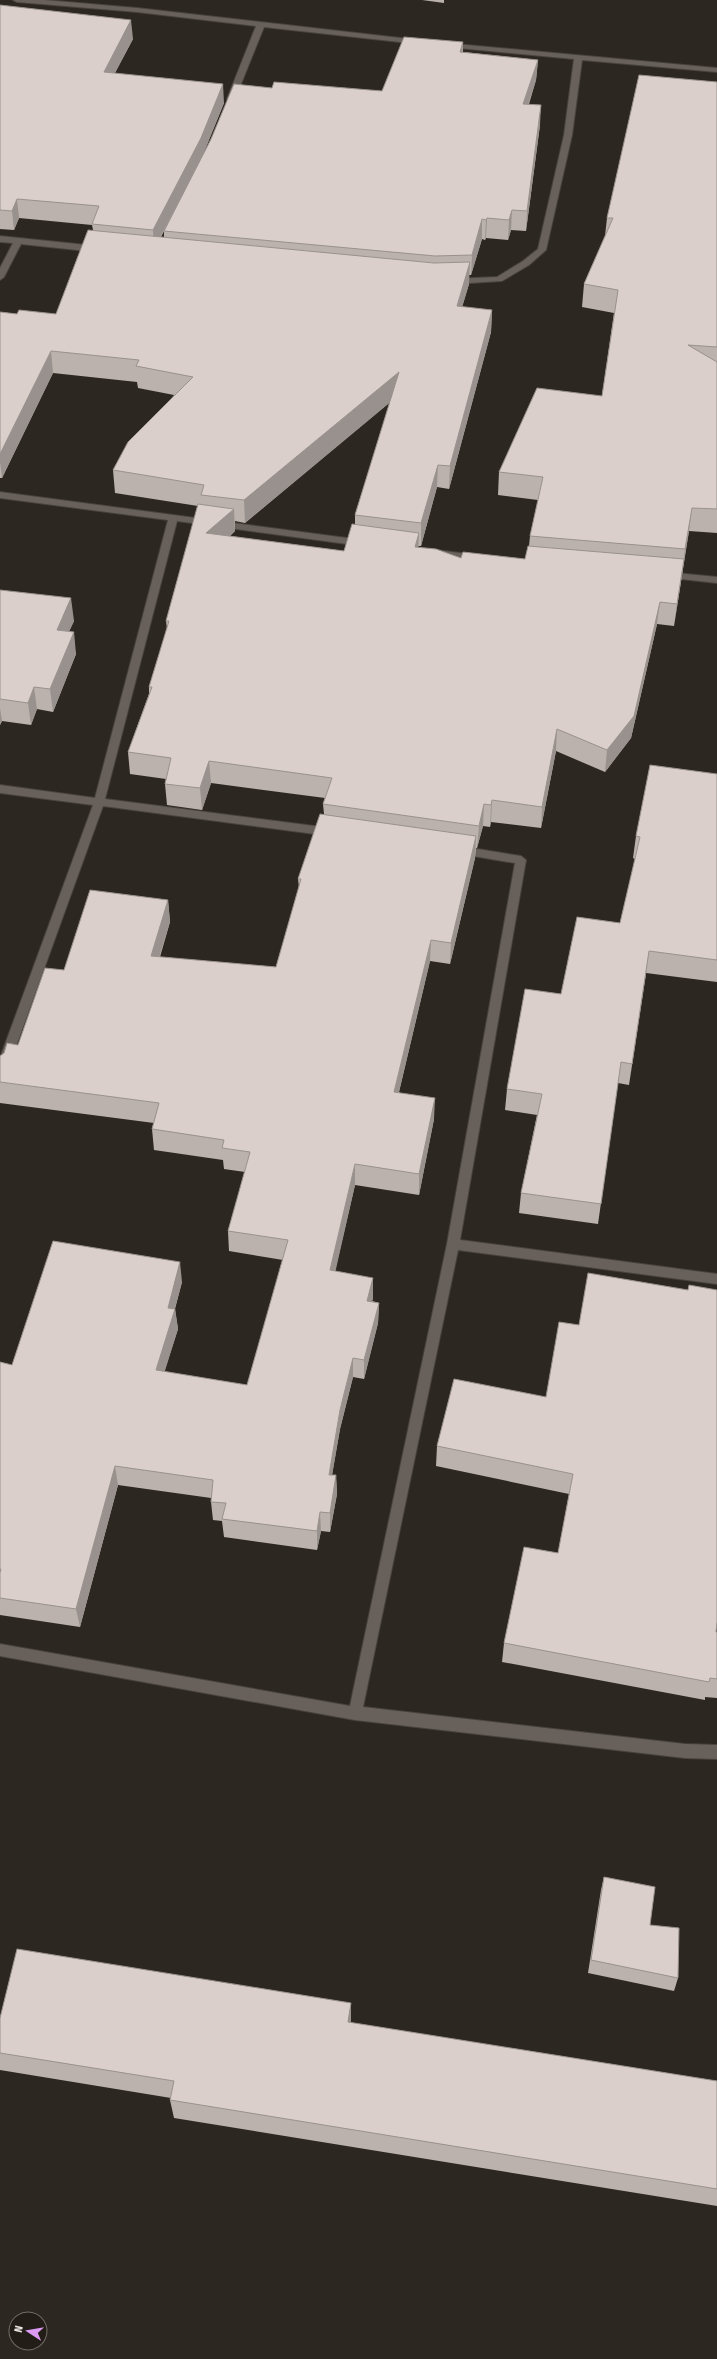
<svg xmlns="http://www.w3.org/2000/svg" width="717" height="2359" font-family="'Fira Sans Condensed',sans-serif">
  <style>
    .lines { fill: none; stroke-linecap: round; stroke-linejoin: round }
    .minor-casing { stroke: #48433d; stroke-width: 2 }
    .minor { fill: #68615b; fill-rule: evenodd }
    .wall { fill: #bbb2ae; fill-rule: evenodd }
    .shaded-wall { fill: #99918d }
    .building { fill: #dacfca; stroke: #99918d }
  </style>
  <rect width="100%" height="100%" fill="#2d2721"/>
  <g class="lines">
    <defs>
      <g id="minor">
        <path d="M13 0H44L137 8 418 40 422 42 418 44 264 27 235 99 231 101 227 99 256 26 137 12 17 2Z"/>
        <path d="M445 43 717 68V72L582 60 572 135 546 250 529 265 502 281 453 284 450 283V279L497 277 523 261 538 249 564 135 574 59 448 47H445Z"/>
        <path d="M0 236 96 246 100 249 96 252 21 244 4 277 0 280V268L13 243 0 242Z"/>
        <path d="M0 492 362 540 367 543 362 546 177 521 105 799 330 828 335 832 330 836 103 806 6 1074 0 1078V1058L93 805 0 793V785L95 798 168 520 0 498Z"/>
        <path d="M436 550 477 555 482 558 477 561 433 555V551Z"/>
        <path d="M666 572 717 577V583L663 577 661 575Z"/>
        <path d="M459 846 521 856 526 860 460 1240 717 1274V1284L458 1250 363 1707 685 1744 717 1745V1759L685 1758 355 1720 0 1656V1644L350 1706 447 1244 515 863 455 853 454 850 455 847Z"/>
      </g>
    </defs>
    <use href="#minor" class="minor-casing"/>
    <use href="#minor" class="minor"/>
  </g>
  <g class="wall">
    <path d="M422 0H444V3Z"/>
    <path d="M0 5 133 39 115 73 224 103 202 157 161 237H164V231L272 88 382 91 463 42V52L538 60 536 80 529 104 540 125 526 231 511 230 508 240 486 238 485 240 482 239 471 275H469V284L462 307 492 310 491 332 449 489 437 487 421 546H418V547L461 558 525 559 529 546 530 536 538 500 498 495 499 472 602 396 614 313 582 307 584 284 605 236 607 218 717 82V533L689 531 674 626 657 624 631 738 605 772 556 751 541 828 491 822 490 827 483 826 477 848H476L475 858 450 964 430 961 399 1092 434 1119 419 1195 355 1185 335 1271 373 1298 372 1301 379 1303 378 1323 364 1379 353 1377 340 1429 332 1475H336L337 1494 330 1532 321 1531 317 1550 224 1537 222 1521 213 1520 211 1502V1498L118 1485 80 1627 0 1615V1362L12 1365 182 1282 175 1309 178 1329 164 1372 247 1385 283 1260 229 1251 228 1231 245 1172 224 1169 223 1160 154 1150 152 1129 154 1123 0 1103V1056L18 1045 64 970 168 900 170 922 160 957 276 967 299 888 298 879 324 814 323 804 325 798 211 783 202 810 167 805 165 784 166 779 130 774 128 752 149 694V687L167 629 166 621 198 506 115 493 113 470 174 395 138 388 137 382 53 373 2 478H0V312L17 314H56L93 230 92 225 19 218 14 230 0 229ZM390 402 355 515V524L344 551 230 536 235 531V521L245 523Z"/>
    <path d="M0 590 74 621 69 631 76 654 53 712 37 709 31 725 2 721 0 725Z"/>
    <path d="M717 774V982L646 973 629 1085 618 1083 598 1224 519 1213 521 1193 537 1115 505 1110 507 1089 561 994 620 923 635 859 633 858 636 836Z"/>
    <path d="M546 1397 716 1632H717V1698L705 1697V1700L502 1662 504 1643 558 1553 569 1494 436 1466 437 1446Z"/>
    <path d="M604 1877 678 1978 674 1991 588 1973 601 1890Z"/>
    <path d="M0 2018 351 2023 717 2081V2206L174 2118 170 2100 171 2098 0 2070Z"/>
  </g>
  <g class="shaded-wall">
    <path d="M131 20 133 39 105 91 104 72Z"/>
    <path d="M463 42 462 62 460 52Z"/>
    <path d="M538 60 536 80 522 124 523 104Z"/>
    <path d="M223 84 224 103 202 157 154 249 153 230Z"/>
    <path d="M541 105 540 125 526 231 527 211Z"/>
    <path d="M17 199 19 218 14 230 12 211Z"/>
    <path d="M512 210 511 230 508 240 509 220Z"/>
    <path d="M487 218 486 238 485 240 486 220Z"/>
    <path d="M482 219V239L471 275 472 255Z"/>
    <path d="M470 262 469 284 456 328 457 306Z"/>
    <path d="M492 310 491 332 449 489 450 466Z"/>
    <path d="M51 351 53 373 2 478 0 462V454Z"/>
    <path d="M399 372V395L245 523 244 500Z"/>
    <path d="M438 465 437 487 421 546V523Z"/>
    <path d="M692 508 689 531 682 572 685 549Z"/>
    <path d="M234 509 235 531 207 555 206 533Z"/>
    <path d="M419 533 418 555 415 547Z"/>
    <path d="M684 559 681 581 674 626 677 604Z"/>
    <path d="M71 598 74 621 60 652 57 630Z"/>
    <path d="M660 602 657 624 631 738 605 772 607 750Z"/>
    <path d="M74 632 76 654 53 712 50 689Z"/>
    <path d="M34 687 37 709 31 725 28 703Z"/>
    <path d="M0 708 2 721 0 725Z"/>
    <path d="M557 729 556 751 541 828 542 807Z"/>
    <path d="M209 761 211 783 202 810 200 788Z"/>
    <path d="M492 800 491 822 490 827 491 805Z"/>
    <path d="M484 804 483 826 477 848 479 826Z"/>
    <path d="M476 836 475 858 450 964 451 943Z"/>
    <path d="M168 900 170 922 153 977 151 956Z"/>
    <path d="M431 940 430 961 394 1113V1092Z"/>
    <path d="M649 951 646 973 629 1085 632 1064Z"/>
    <path d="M435 1098 434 1119 419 1195V1174Z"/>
    <path d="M355 1164V1185L331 1291 330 1270Z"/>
    <path d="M180 1262 182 1282 172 1319 175 1309 178 1329 159 1390 156 1370 168 1308Z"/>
    <path d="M373 1278V1298L367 1321V1301Z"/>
    <path d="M379 1303 378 1323 364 1379V1360Z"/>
    <path d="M353 1358V1377L340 1429 329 1493V1475L340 1410Z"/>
    <path d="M115 1466 118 1485 80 1627 76 1609Z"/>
    <path d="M336 1475 337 1494 330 1532V1513Z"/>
    <path d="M320 1512 321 1531 317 1550V1531Z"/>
    <path d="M351 2003V2022L348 2041V2022Z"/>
  </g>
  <g class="building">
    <path d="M0 5 131 20 104 72 223 84 201 138 153 230 92 224 99 206 17 199 12 211 0 210Z"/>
    <path d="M404 37 463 42 460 52 538 60 523 104 541 105 527 211 512 210 509 220 487 218 486 220 482 219 472 255 435 256 164 231 211 139 234 84 272 88 274 82 382 91Z"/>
    <path d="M639 75 717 82V347L688 345 717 362V509L692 508 685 549 530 536 543 477 499 472 537 388 602 396 618 290 584 284 613 218H607Z"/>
    <path d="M88 230 434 263 470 262 457 306 492 310 450 466 438 465 421 523 355 515 399 372 244 500 201 495 204 485 113 470 128 442 193 377 136 366 139 360 51 351 0 454V312L17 314 19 310 56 314Z"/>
    <path d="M198 504 234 509 206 533 344 551 352 524 419 533 415 547 436 549 461 558 463 552 525 559 528 546 684 559 677 604 660 602 634 716 607 750 557 729 542 807 492 800 491 805 484 804 479 826 323 804 332 778 209 761 200 788 165 784 171 758 128 752 152 687H149L169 621H166Z"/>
    <path d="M0 590 71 598 57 630 74 632 50 689 34 687 28 703 0 699Z"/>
    <path d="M650 765 717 774V960L649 951 632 1064 621 1062 601 1204 521 1193 542 1094 507 1089 525 989 561 994 577 917 620 923 640 837 636 836Z"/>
    <path d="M320 814 476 836 451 943 431 940 394 1092 435 1098 419 1174 355 1164 330 1270 373 1278 367 1301 379 1303 364 1360 353 1358 340 1410 329 1475H336L330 1513 320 1512 317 1531 222 1519 226 1503 211 1502 213 1480 115 1466 76 1609 0 1598V1573L1 1569H0V1362L12 1365 53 1241 180 1262 168 1308 175 1309 156 1370 247 1385 288 1240 228 1231 250 1152 222 1148 224 1140 152 1129 159 1103 0 1082V1056L4 1053 7 1043 18 1045 45 968 64 970 90 890 168 900 151 956 276 967 301 879H298Z"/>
    <path d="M588 1273 688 1290 689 1285 717 1290V1622L716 1632H717V1679L710 1678 709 1682 504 1643 524 1547 558 1553 573 1474 437 1446 454 1379 546 1397 559 1322 579 1325Z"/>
    <path d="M604 1877 655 1887 650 1925 679 1928 678 1978 591 1960Z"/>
    <path d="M17 1949 351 2003 348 2022 717 2081V2189L170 2100 174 2081 0 2053V2018Z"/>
  </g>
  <g transform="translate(28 2331) rotate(282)"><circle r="19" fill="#231d18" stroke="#726d68"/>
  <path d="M0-3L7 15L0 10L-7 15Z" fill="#dc99f4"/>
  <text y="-6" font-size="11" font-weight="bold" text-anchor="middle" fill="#e8e4e0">N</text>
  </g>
</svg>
